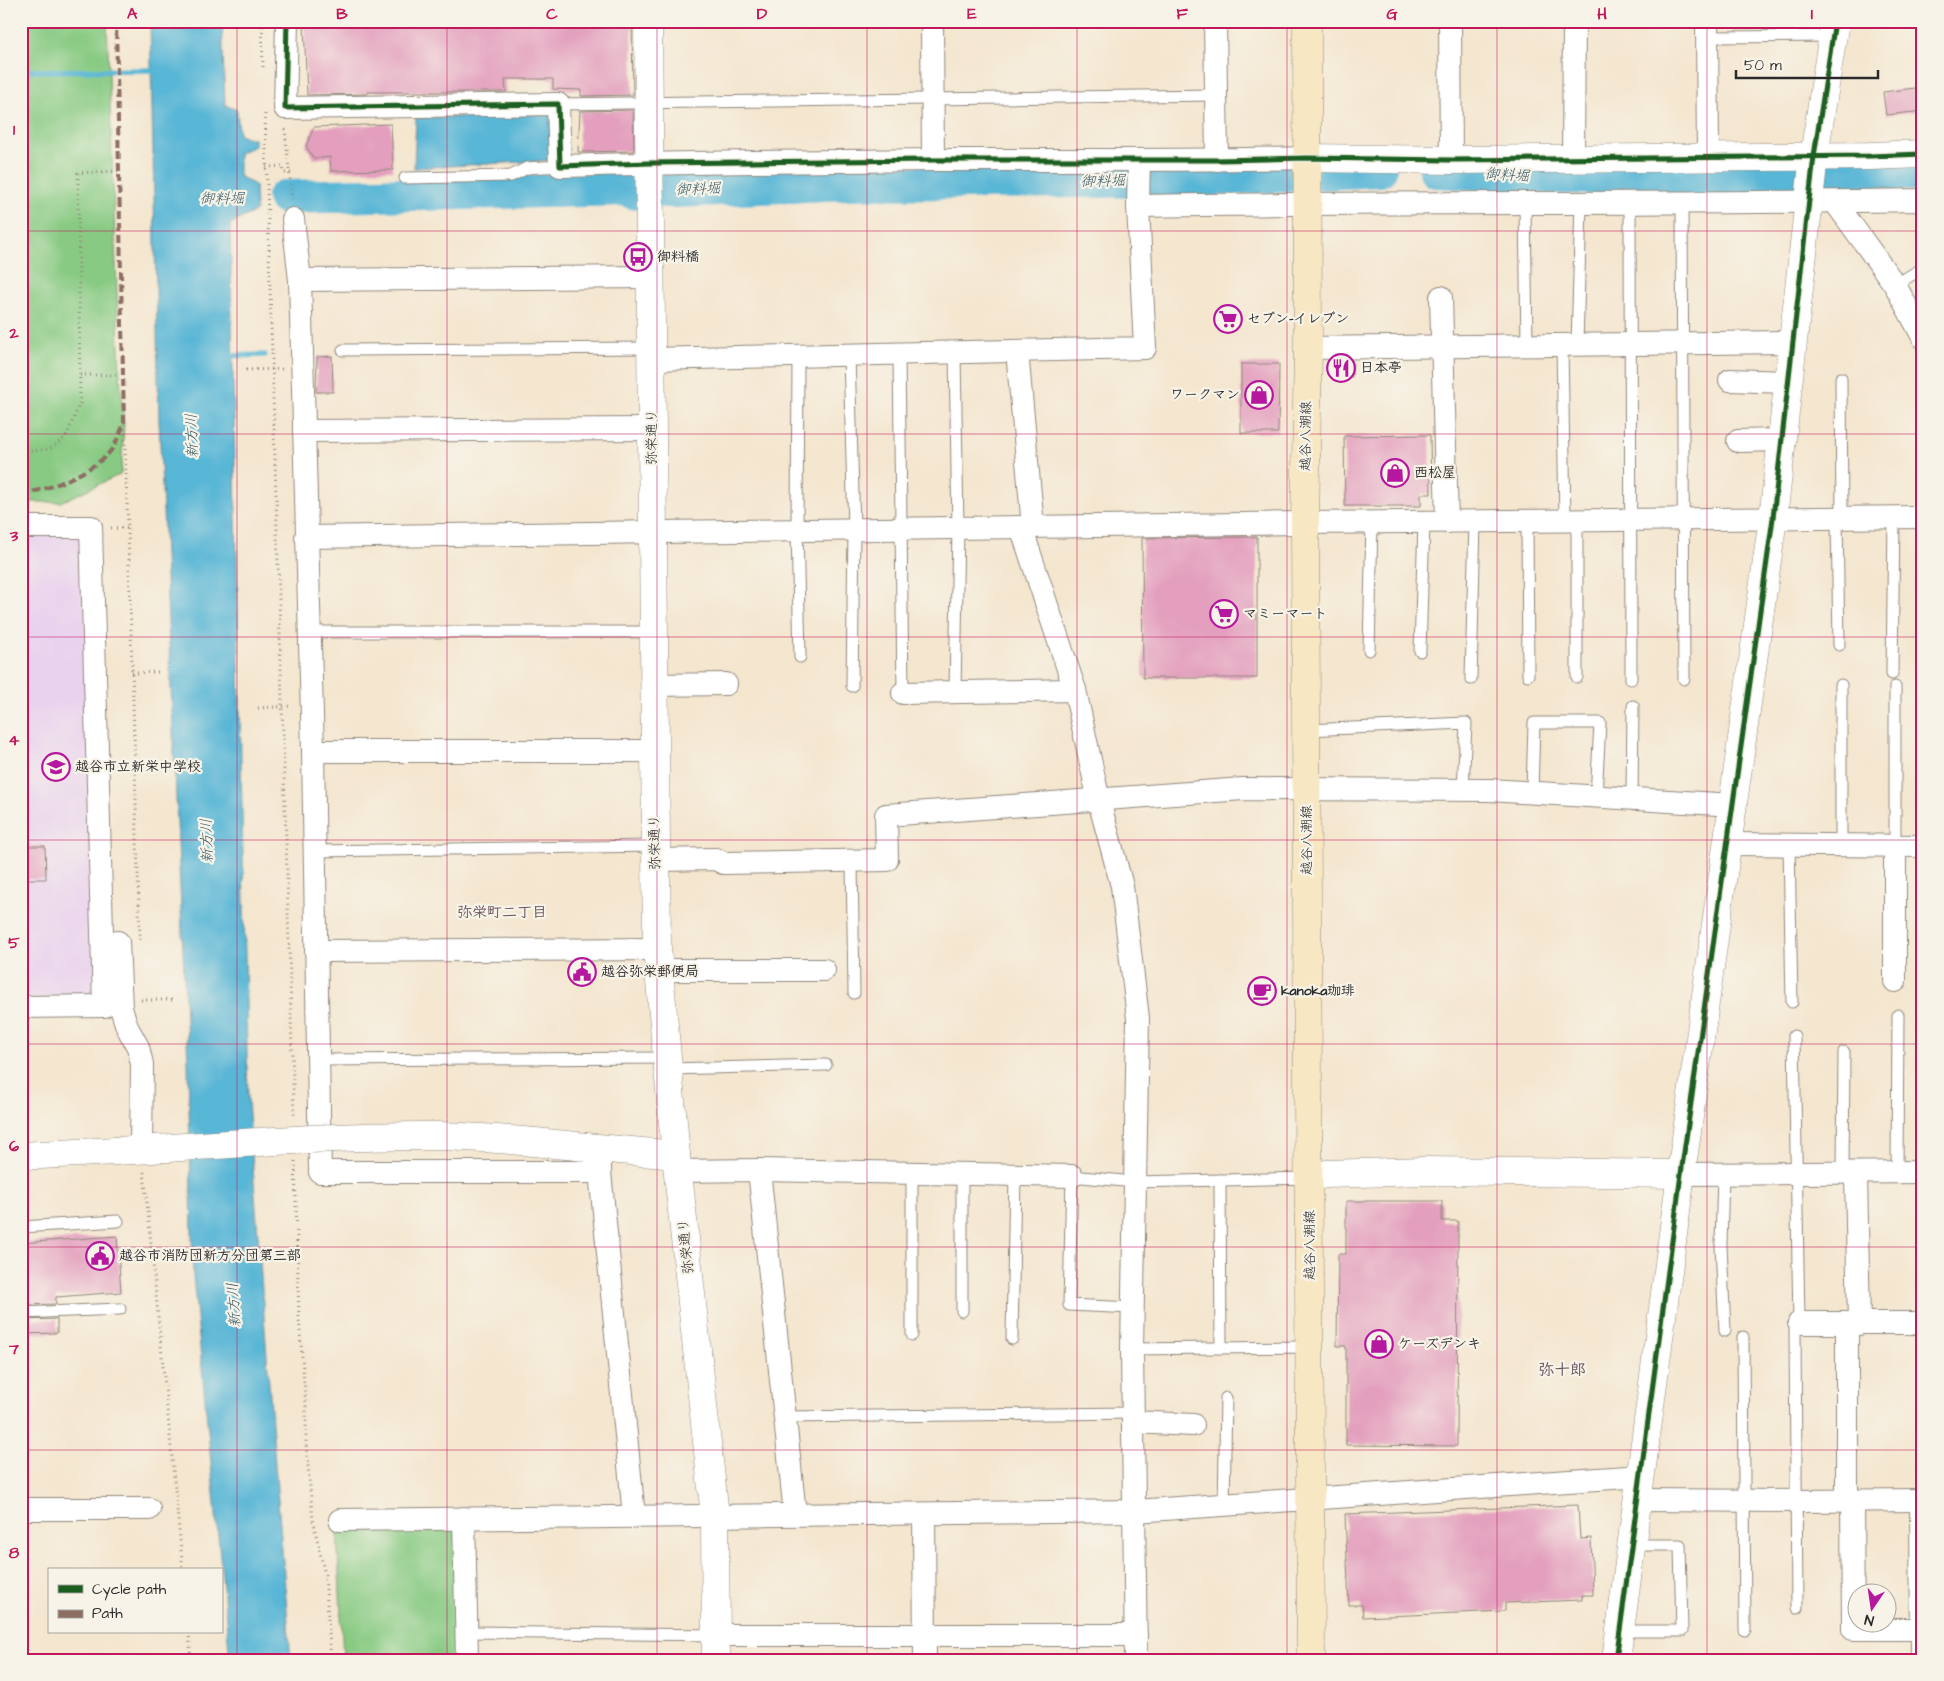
<svg xmlns="http://www.w3.org/2000/svg" width="1944" height="1681" font-family="'Architects Daughter','Klee One',sans-serif">
  <style>
    .built { fill: #e9d2ee }
    .green { fill: #88ca83; stroke: #5a7a57 }
    .water { fill: #58b6d6; stroke: #427080 }
    .lines { fill: none; stroke-linecap: round; stroke-linejoin: round }
    .stream { stroke: #58b6d6; stroke-width: 5.5 }
    .river { stroke: #58b6d6; stroke-width: 34 }
    .building { fill: #e39fbd }
    .service-casing { stroke: #90887d; stroke-width: 13 }
    .minor-casing { stroke: #90887d; stroke-width: 24 }
    .tertiary-casing { stroke: #90887d; stroke-width: 29 }
    .secondary-casing { stroke: #90887d; stroke-width: 29 }
    .path { stroke: #90887d; stroke-width: 3; stroke-dasharray: 1 4; stroke-linecap: butt }
    .service { stroke: #fff; stroke-width: 11 }
    .minor { stroke: #fff; stroke-width: 22 }
    .tertiary { stroke: #fff; stroke-width: 28 }
    .secondary { stroke: #f8e7c3; stroke-width: 28 }
    .tertiary-bridge-casing { stroke: #90887d; stroke-width: 29; stroke-linecap: butt }
    .tertiary-bridge { stroke: #fff; stroke-width: 28 }
    .quiet { stroke: #8d6e63; stroke-width: 4; stroke-dasharray: 8 4; stroke-linecap: butt }
    .cycleway-casing { stroke: #f7f3e8; stroke-width: 8 }
    .cycleway { stroke: #1b5e20; stroke-width: 5 }
    .grid { fill: none; stroke: #c2185b; stroke-width: 1; stroke-opacity: 0.55 }
    .labels { text-anchor: middle; dominant-baseline: central; stroke-width: 4.5; stroke-linejoin: round; paint-order: stroke }
    .poi-label { font-size: 14px; font-weight: bold; fill: #2b2b2b; stroke: #f7f3e8; text-anchor: start }
    .street-label { font-size: 14px; fill: #2b2b2b; stroke: #f7f3e8 }
    .water-label { font-size: 15px; font-style: italic; fill: #3b5c67; stroke: #f7f3e8 }
    .neighbourhood-label { font-size: 15px; font-weight: bold; fill: #6b545e; stroke: #f7f3e8 }
    .quarter-label { font-size: 16px; font-weight: bold; fill: #6b545e; stroke: #f7f3e8 }
    .neatline { fill: none; stroke: #c2185b; stroke-width: 2 }
    .grid-label { font-size: 16px; text-anchor: middle; font-weight: bold; fill: #c2185b }
  </style>
  <rect width="100%" height="100%" fill="#f7f3e8"/>
  <filter id="ink" filterUnits="userSpaceOnUse"><feTurbulence type="fractalNoise" baseFrequency=".02" numOctaves="2"/><feDisplacementMap in="SourceGraphic" scale="10" xChannelSelector="R" yChannelSelector="G"/><feConvolveMatrix kernelMatrix="1 2 1 2 8 2 1 2 1" color-interpolation-filters="sRGB"/></filter>
  <filter id="wash" filterUnits="userSpaceOnUse"><feTurbulence type="fractalNoise" baseFrequency=".0096" numOctaves="4" result="noise"/><feDisplacementMap in="SourceGraphic" scale="20" xChannelSelector="R" yChannelSelector="G"/><feGaussianBlur stdDeviation="1.12" result="paint"/><feColorMatrix in="noise" values="0 0 0 0 0 0 0 0 0 0 0 0 0 0 0 0 0 1.4 0 .05"/><feComposite in="paint" operator="in"/></filter>
  <g filter="url(#wash)">
    <rect width="100%" height="100%" fill="#f4e6cf"/>
    <path class="built" d="M83 534 97 1000H21V535Z"/>
    <g class="green">
      <path d="M21 21H107L120 375 124 424 121 474 61 502H21Z"/>
      <path d="M450 1526 456 1535V1660H343L337 1528Z"/>
    </g>
    <g class="water">
      <path d="M150 21H222L225 105 237 110 239 135 254 139 255 146 239 153V176L255 185 256 211 230 224 248 1101 275 1464 291 1660H230L193 1275 188 1064 159 421Z"/>
      <path d="M556 114 558 160 414 168 416 118Z"/>
    </g>
    <g class="lines">
      <g class="stream">
        <path d="M21 71 157 70"/>
        <path d="M227 356 265 355"/>
      </g>
      <g class="river">
        <path d="M1436 171 1547 177 1772 180 1923 173"/>
        <path d="M284 197 629 189 632 192 638 190 674 191 849 183 1200 180 1380 170"/>
      </g>
    </g>
    <g id="blocks">
      <g class="building">
        <path d="M387 21H396V23L442 21H632L633 95 581 96V90L553 89V79H505L506 92H368V94L307 95 304 25 371 24Z"/>
        <path d="M1923 87V111L1886 115 1883 92Z"/>
        <path d="M633 110 634 151 578 152 580 111Z"/>
        <path d="M391 124 393 170 331 171 330 157 314 159 306 146 314 127Z"/>
        <path d="M332 356 333 392H316L317 357Z"/>
        <path d="M1330 361H1353L1352 377 1330 376Z"/>
        <path d="M1241 364H1279L1278 433H1241Z"/>
        <path d="M1430 435 1431 494H1421V506H1345L1344 436Z"/>
        <path d="M1257 537V678H1143L1142 538Z"/>
        <path d="M21 846H45L46 879H21Z"/>
        <path d="M1346 1201H1442V1221H1458L1457 1446 1346 1445V1346H1337L1338 1254H1346Z"/>
        <path d="M117 1236 121 1292 56 1297V1304L21 1305V1243Z"/>
        <path d="M57 1319V1333L21 1334V1320Z"/>
        <path d="M1578 1505 1580 1539 1591 1538 1593 1595H1582V1600L1505 1603V1611L1363 1617 1362 1605H1349L1345 1514Z"/>
      </g>
    </g>
  </g>
  <g filter="url(#ink)">
    <use href="#blocks" fill-opacity="0" stroke="#90887d" stroke-width="1"/>
    <g class="lines">
      <defs>
        <g id="service">
          <path d="M1708 37 1833 36"/>
          <path d="M558 104 1216 95"/>
          <path d="M405 178 511 176 527 168 560 166"/>
          <path d="M1682 202 1684 679"/>
          <path d="M1630 203 1631 679"/>
          <path d="M1525 204 1527 346"/>
          <path d="M1895 285 1923 268"/>
          <path d="M1562 345 1565 520"/>
          <path d="M1577 345 1581 204"/>
          <path d="M343 350 651 348"/>
          <path d="M955 353 958 528 955 692"/>
          <path d="M899 354 903 693"/>
          <path d="M849 355 854 529 852 686"/>
          <path d="M798 357 797 530 800 657"/>
          <path d="M1841 378 1842 518"/>
          <path d="M1837 518 1839 645"/>
          <path d="M1527 521 1528 675"/>
          <path d="M309 632H652"/>
          <path d="M1369 650 1372 522"/>
          <path d="M1420 651 1424 522"/>
          <path d="M1892 674 1894 517"/>
          <path d="M1577 677V520"/>
          <path d="M1471 679 1475 521"/>
          <path d="M1895 687V846"/>
          <path d="M1306 730 1466 723 1463 790"/>
          <path d="M1532 793 1534 723H1600L1596 797"/>
          <path d="M1632 799 1633 706"/>
          <path d="M1789 845 1792 1002"/>
          <path d="M1841 845V685"/>
          <path d="M315 851 656 846"/>
          <path d="M852 861 854 993"/>
          <path d="M1794 1036 1799 1323 1795 1331 1797 1608"/>
          <path d="M318 1060 667 1058"/>
          <path d="M668 1069 826 1065"/>
          <path d="M1897 1172 1898 1015"/>
          <path d="M912 1173V1335"/>
          <path d="M1843 1173 1844 1052"/>
          <path d="M1723 1174 1721 1245 1725 1331"/>
          <path d="M1220 1180 1221 1348"/>
          <path d="M21 1227 118 1221"/>
          <path d="M1133 1308 1069 1305 1072 1176 1134 1182 1310 1178"/>
          <path d="M962 1311V1174"/>
          <path d="M21 1313 120 1309"/>
          <path d="M1743 1337 1745 1630"/>
          <path d="M1012 1339 1015 1175"/>
          <path d="M1132 1349 1309 1347"/>
          <path d="M785 1417 1133 1413"/>
          <path d="M1224 1505 1226 1398"/>
          <path d="M1620 1631H1682L1680 1545H1632"/>
          <path d="M466 1632 716 1635"/>
        </g>
        <g id="minor">
          <path d="M287 21 285 108 558 104 560 166C685 162 811 161 937 160 1060 160 1183 161 1307 158"/>
          <path d="M932 21 933 160"/>
          <path d="M1215 21 1217 160"/>
          <path d="M1450 21 1451 160"/>
          <path d="M1707 21 1708 158"/>
          <path d="M1573 158 1574 21"/>
          <path d="M1835 202 1895 285 1923 337"/>
          <path d="M1138 206C1400 201 1661 205 1923 200"/>
          <path d="M293 219 300 280 313 751 320 1172H600"/>
          <path d="M300 280 650 277"/>
          <path d="M1441 297 1447 522"/>
          <path d="M1308 348 1793 342"/>
          <path d="M1017 351 1033 527"/>
          <path d="M651 359 1145 348 1138 206 1139 160"/>
          <path d="M1730 380 1789 382"/>
          <path d="M304 431 653 429"/>
          <path d="M1738 441 1782 440"/>
          <path d="M21 527H91L104 1006 21 1007"/>
          <path d="M1021 527 1075 690 1099 801 1122 886 1138 1018 1132 1349 1136 1660"/>
          <path d="M306 537 1305 523 1923 517"/>
          <path d="M654 685 726 684"/>
          <path d="M903 693 1075 690"/>
          <path d="M313 751H654"/>
          <path d="M1729 844 1923 846"/>
          <path d="M656 860 716 859 723 863 887 860 886 815 1243 789 1489 790 1734 805"/>
          <path d="M118 942 121 1008 127 1027 138 1047 142 1064 141 1149"/>
          <path d="M316 951 657 949"/>
          <path d="M659 970H824"/>
          <path d="M1895 981V846"/>
          <path d="M600 1159V1172L634 1516"/>
          <path d="M759 1170 795 1514"/>
          <path d="M678 1171 759 1170 1072 1176"/>
          <path d="M1856 1173 1859 1324"/>
          <path d="M1681 1174 1923 1172"/>
          <path d="M1799 1323H1923"/>
          <path d="M1133 1422 1193 1425"/>
          <path d="M1638 1500 1796 1501 1923 1500"/>
          <path d="M1847 1500V1324"/>
          <path d="M1852 1500 1853 1629H1923"/>
          <path d="M1921 1500 1922 1660"/>
          <path d="M21 1509H149"/>
          <path d="M924 1514 925 1660"/>
          <path d="M464 1518 467 1660"/>
          <path d="M340 1520 1135 1511 1642 1476"/>
          <path d="M716 1635H1136"/>
        </g>
        <g id="tertiary">
          <path d="M648 21 657 949 676 1155 715 1516 716 1660"/>
          <path d="M1307 158 1451 160 1870 156 1923 154"/>
          <path d="M586 1147 676 1155"/>
          <path d="M21 1156 153 1149"/>
          <path d="M1310 1178 1326 1174 1425 1171 1681 1174"/>
          <path d="M1616 1660 1681 1174 1773 518 1814 156 1835 21"/>
        </g>
        <path id="secondary" d="M1307 21 1308 348 1305 523 1311 1660"/>
      </defs>
      <use href="#service" class="service-casing"/>
      <use href="#minor" class="minor-casing"/>
      <use href="#tertiary" class="tertiary-casing"/>
      <use href="#secondary" class="secondary-casing"/>
      <g class="path">
        <path d="M262 21 263 68"/>
        <path d="M265 114 294 1118"/>
        <path d="M285 129 292 199"/>
        <path d="M266 167 283 166 284 173H291"/>
        <path d="M246 370 283 369"/>
        <path d="M80 375H120"/>
        <path d="M124 424 128 528 140 940"/>
        <path d="M21 452 50 449 66 437 80 403 78 173 120 171"/>
        <path d="M111 528H128"/>
        <path d="M132 673 159 672"/>
        <path d="M258 708 293 706"/>
        <path d="M141 1000H174"/>
        <path d="M295 1161 299 1319 306 1406V1444L313 1520 325 1575 331 1660"/>
        <path d="M144 1172 183 1570"/>
        <path d="M189 1632 191 1660"/>
      </g>
      <use href="#service" class="service"/>
      <use href="#minor" class="minor"/>
      <use href="#tertiary" class="tertiary"/>
      <use href="#secondary" class="secondary"/>
      <defs>
        <path id="tertiary-bridge" d="M153 1149C248 1143 343 1135 438 1136 488 1137 537 1142 586 1147"/>
      </defs>
      <use href="#tertiary-bridge" class="tertiary-bridge-casing"/>
      <use href="#tertiary-bridge" class="tertiary-bridge"/>
      <path class="quiet" d="M21 493C45 493 98 469 112 449 117 442 120 432 124 424L116 21"/>
      <defs>
        <g id="cycleway">
          <path d="M287 21 285 108 558 104 560 166 649 163 933 160H1217L1307 158 1451 160 1870 156 1923 154"/>
          <path d="M1616 1660 1681 1174 1773 518 1814 156 1835 21"/>
        </g>
      </defs>
      <use href="#cycleway" class="cycleway-casing"/>
      <use href="#cycleway" class="cycleway"/>
    </g>
  </g>
  <path class="grid" d="M237 21V1660M447 21V1660M657 21V1660M867 21V1660M1077 21V1660M1287 21V1660M1497 21V1660M1707 21V1660M21 231H1923M21 434H1923M21 637H1923M21 840H1923M21 1044H1923M21 1247H1923M21 1450H1923"/>
  <defs>
    <symbol id="bus-ring" viewBox="-11 -11 22 22"><circle r="9.5" fill="#f7f3e8" stroke="#b5179e" stroke-width="1.5"/><path d="M-5-6H5V4H4V6H2V4H-2V6H-4V4H-5ZM-3.5-4V0h7V-4ZM-3.5 1.2v1.5H-2V1.2ZM2 1.2v1.5H3.5V1.2Z" fill="#b5179e"/></symbol>
    <symbol id="supermarket-ring" viewBox="-11 -11 22 22"><circle r="9.5" fill="#f7f3e8" stroke="#b5179e" stroke-width="1.5"/><path d="M-6-5.5h2.5l.6 2H6L4.5 2H-2.5L-4.4-4H-6ZM-1.5 3.2a1.3 1.3 0 1 0 .1 0ZM3 3.2a1.3 1.3 0 1 0 .1 0Z" fill="#b5179e"/></symbol>
    <symbol id="restaurant-ring" viewBox="-11 -11 22 22"><circle r="9.5" fill="#f7f3e8" stroke="#b5179e" stroke-width="1.5"/><path d="M-5-6h1v4h1v-4h1v4h1v-4h1v5L-1.5 .5V6h-2V.5L-5-1ZM5-6V6H3V1.5H1.5Q1.5-4 5-6Z" fill="#b5179e"/></symbol>
    <symbol id="shop-ring" viewBox="-11 -11 22 22"><circle r="9.5" fill="#f7f3e8" stroke="#b5179e" stroke-width="1.5"/><path d="M-5-2.5h2.3a2.7 3.5 0 0 1 5.4 0H5L5.5 6h-11ZM-1.5-2.5h3a1.5 2.3 0 0 0-3 0Z" fill="#b5179e"/></symbol>
    <symbol id="school-ring" viewBox="-11 -11 22 22"><circle r="9.5" fill="#f7f3e8" stroke="#b5179e" stroke-width="1.5"/><path d="M0-5L7-2L0 1L-7-2ZM-4 1L0 2.5L4 1V4Q0 6-4 4Z" fill="#b5179e"/></symbol>
    <symbol id="civic-ring" viewBox="-11 -11 22 22"><circle r="9.5" fill="#f7f3e8" stroke="#b5179e" stroke-width="1.5"/><path d="M-.6-6.5H3V-4.5H.6V-3L4-1V1h2V6H-6V1h2V-1L-.6-3ZM-1.2 2.5V6h2.4V2.5Z" fill="#b5179e"/></symbol>
    <symbol id="cafe-ring" viewBox="-11 -11 22 22"><circle r="9.5" fill="#f7f3e8" stroke="#b5179e" stroke-width="1.5"/><path d="M-5.5-4.5H6V0H3Q3 3.5 0 3.5H-2.5Q-5.5 3.5-5.5 0ZM3-3.2v2h1.7v-2ZM-6 4.5H4V6H-6Z" fill="#b5179e"/></symbol>
  </defs>
  <g fill-rule="evenodd">
    <use href="#bus-ring" x="622" y="241" width="32" height="32"/>
    <use href="#supermarket-ring" x="1212" y="303" width="32" height="32"/>
    <use href="#restaurant-ring" x="1325" y="352" width="32" height="32"/>
    <use href="#shop-ring" x="1243" y="379" width="32" height="32"/>
    <use href="#shop-ring" x="1379" y="457" width="32" height="32"/>
    <use href="#supermarket-ring" x="1208" y="598" width="32" height="32"/>
    <use href="#school-ring" x="40" y="751" width="32" height="32"/>
    <use href="#civic-ring" x="566" y="956" width="32" height="32"/>
    <use href="#cafe-ring" x="1246" y="975" width="32" height="32"/>
    <use href="#civic-ring" x="84" y="1240" width="32" height="32"/>
    <use href="#shop-ring" x="1363" y="1328" width="32" height="32"/>
  </g>
  <g class="labels">
    <g class="poi-label">
      <text x="657" y="257">御料橋</text>
      <text x="1247" y="319">セブン-イレブン</text>
      <text x="1360" y="368">日本亭</text>
      <text x="1240" y="395" text-anchor="end">ワークマン</text>
      <text x="1414" y="473">西松屋</text>
      <text x="1243" y="614">マミーマート</text>
      <text x="75" y="767">越谷市立新栄中学校</text>
      <text x="601" y="972">越谷弥栄郵便局</text>
      <text x="1281" y="991">kanoka珈琲</text>
      <text x="119" y="1256">越谷市消防団新方分団第三部</text>
      <text x="1398" y="1344">ケーズデンキ</text>
    </g>
    <g class="street-label">
      <text transform="translate(1306 436) rotate(-89)">越谷八潮線</text>
      <text transform="translate(652 437) rotate(-90)">弥栄通り</text>
      <text transform="translate(1307 840) rotate(-90)">越谷八潮線</text>
      <text transform="translate(655 842) rotate(-91)">弥栄通り</text>
      <text transform="translate(1310 1245) rotate(-90)">越谷八潮線</text>
      <text transform="translate(686 1246) rotate(-96)">弥栄通り</text>
    </g>
    <g class="water-label">
      <text transform="translate(1507 175) rotate(3)">御料堀</text>
      <text transform="translate(1103 181) rotate(-1)">御料堀</text>
      <text transform="translate(698 189) rotate(-2)">御料堀</text>
      <text x="222" y="198">御料堀</text>
      <text transform="translate(192 436) rotate(-92)">新方川</text>
      <text transform="translate(207 841) rotate(-92)">新方川</text>
      <text transform="translate(234 1305) rotate(-94)">新方川</text>
    </g>
    <g class="neighbourhood-label">
      <text x="502" y="912">弥栄町二丁目</text>
    </g>
    <g class="quarter-label">
      <text x="1562" y="1370">弥十郎</text>
    </g>
  </g>
  <rect width="1944" height="1681" fill="none" stroke="#f7f3e8" stroke-width="55"/>
  <rect x="48" y="1568" width="175" height="65" fill="#f7f3e8" stroke="#a5a39c"/>
  <rect x="58" y="1585" width="25" height="8" fill="#1b5e20" stroke="#a5a39c"/>
  <text x="92" y="1594" font-size="15" fill="#2b2b2b">Cycle path</text>
  <rect x="58" y="1610" width="25" height="8" fill="#8d6e63" stroke="#a5a39c"/>
  <text x="92" y="1618" font-size="15" fill="#2b2b2b">Path</text>
  <g transform="translate(1872 1608) rotate(193)"><circle r="24" fill="#f7f3e8" stroke="#a5a39c"/>
  <path d="M0-4L9 19L0 12L-9 19Z" fill="#b5179e"/>
  <text y="-8" font-size="14" font-weight="bold" text-anchor="middle" fill="#2b2b2b">N</text>
  </g>
  <path d="M1736 70v8h142v-8" fill="none" stroke="#2b2b2b" stroke-width="2.5"/>
  <text x="1744" y="70" font-size="15" fill="#2b2b2b" stroke="#f7f3e8" stroke-width="4" paint-order="stroke">50 m</text>
  <rect x="28" y="28" width="1888" height="1626" class="neatline"/>
  <g class="grid-label">
    <text x="132" y="19">A</text>
    <text x="342" y="19">B</text>
    <text x="552" y="19">C</text>
    <text x="762" y="19">D</text>
    <text x="972" y="19">E</text>
    <text x="1182" y="19">F</text>
    <text x="1392" y="19">G</text>
    <text x="1602" y="19">H</text>
    <text x="1812" y="19">I</text>
    <text x="14" y="135">1</text>
    <text x="14" y="338">2</text>
    <text x="14" y="541">3</text>
    <text x="14" y="745">4</text>
    <text x="14" y="948">5</text>
    <text x="14" y="1151">6</text>
    <text x="14" y="1354">7</text>
    <text x="14" y="1558">8</text>
  </g>
</svg>
